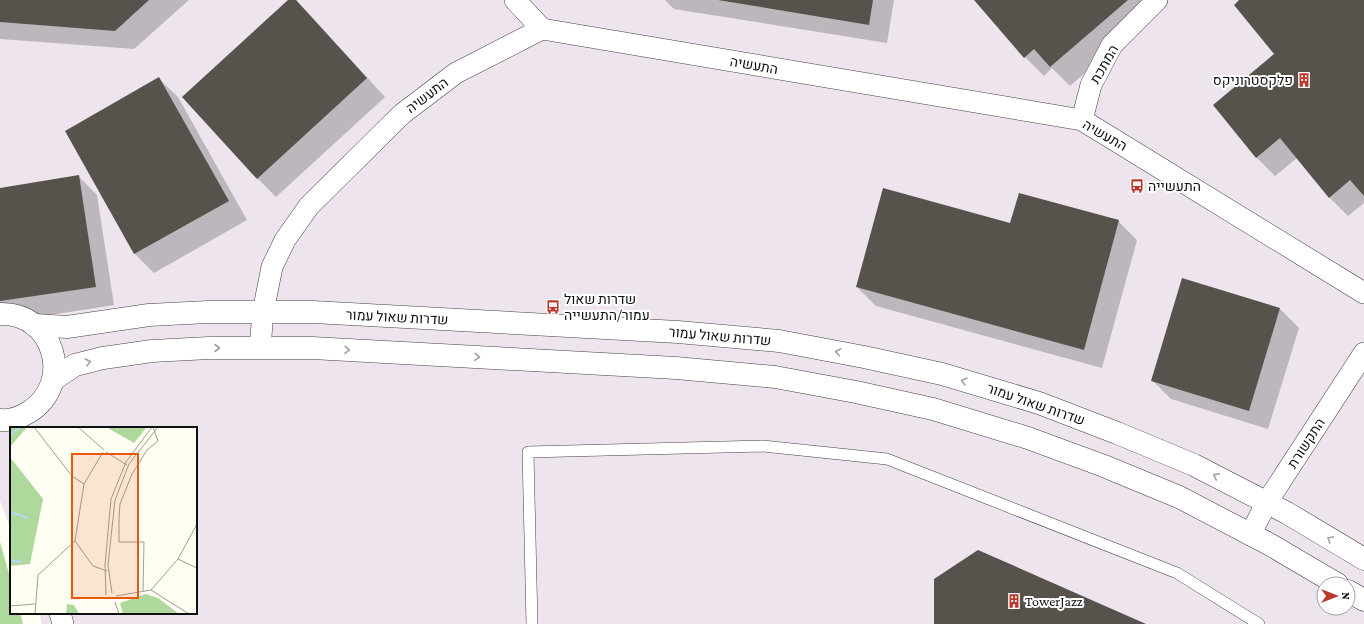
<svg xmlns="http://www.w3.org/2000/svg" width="1364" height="624" font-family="'Crimson Pro',Heebo,serif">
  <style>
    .industrial { fill: #ede4ed; fill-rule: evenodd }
    .forest { fill: #afd89c }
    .shadow { fill: #0003 }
    .building { fill: #57524c }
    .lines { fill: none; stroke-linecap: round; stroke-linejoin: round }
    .service-casing { stroke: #424242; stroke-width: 12 }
    .minor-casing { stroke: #424242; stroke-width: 22 }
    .tertiary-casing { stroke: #424242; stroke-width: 23 }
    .service { stroke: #fff; stroke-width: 11 }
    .minor { stroke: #fff; stroke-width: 21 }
    .tertiary { stroke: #fff; stroke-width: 22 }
    .oneway { stroke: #9f9f9f }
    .labels { text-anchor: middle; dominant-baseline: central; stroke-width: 4; stroke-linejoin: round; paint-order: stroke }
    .street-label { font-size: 14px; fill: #0f0f0f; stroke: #fff }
    .poi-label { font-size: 14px; fill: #0f0f0f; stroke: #fff; text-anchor: start }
    .inset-river { fill: none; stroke: #b8d6f4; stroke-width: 2 }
    .inset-road { fill: none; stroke: #9e9e97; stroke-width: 1 }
    .view { fill: #e8590c; fill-opacity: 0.15; stroke: #e8590c; stroke-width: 2 }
    .inset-edge { fill: none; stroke: #0f0f0f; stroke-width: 2 }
  </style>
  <rect width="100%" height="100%" fill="#fefef2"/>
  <path class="industrial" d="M0 0H1364V624H41L40 613H196V428H11V530L0 501ZM1324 584H1348V608H1324Z"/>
  <path class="forest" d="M0 542 11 581V613H20L23 624H0Z"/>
  <g class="shadow">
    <path d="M0 0H189L134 49 0 39Z"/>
    <path d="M289 0H295L311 16 385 97 276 197 258 179 183 97Z"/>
    <path d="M665 0H894L887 43 674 9Z"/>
    <path d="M976 0H1168L1070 86 1052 68 1044 76 1025 57Z"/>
    <path d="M1241 0H1364V203L1348 216 1329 197 1297 158 1275 176 1256 157 1276 54Z"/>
    <path d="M159 79 178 97 247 220 154 273 135 254 66 132Z"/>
    <path d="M78 176 97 195 114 305 0 323V189Z"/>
    <path d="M1118 221 1137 240 1102 368 876 306 857 287Z"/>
    <path d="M1183 280 1280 309 1299 328 1268 429 1171 399 1152 380Z"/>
  </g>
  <g class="building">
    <path d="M0 0H149L115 31 0 22Z"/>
    <path d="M288 0H296L367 78 257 179 182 97Z"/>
    <path d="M718 0H873L869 25Z"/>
    <path d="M974 0H1128L1050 67 1034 49 1024 58Z"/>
    <path d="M1239 0H1364V196L1350 180 1329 198 1280 138 1256 158 1213 105 1274 54 1234 5Z"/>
    <path d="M159 77 229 201 134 254 65 131Z"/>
    <path d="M79 175 96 287 0 301V188Z"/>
    <path d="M883 188 1010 223 1019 193 1119 220 1084 350 856 287Z"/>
    <path d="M1182 278 1280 308 1249 411 1151 381Z"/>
    <path d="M978 550 1146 624H934V579Z"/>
  </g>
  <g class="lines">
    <defs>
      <path id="service" d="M532 624 528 452 763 446 887 459 1177 573 1259 624"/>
      <g id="minor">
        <path d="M515 0 542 29"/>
        <path d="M1082 120 1091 85 1112 45 1157 0"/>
        <path d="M260 348 263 312 272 267 285 240 309 206 402 114 456 73 542 29 1082 120 1364 293"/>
        <path d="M1250 535 1267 502 1364 353"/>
        <path d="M60 613 63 624"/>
      </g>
      <g id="tertiary">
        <path d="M0 314C54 312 75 383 29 412 21 417 10 421 0 420"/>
        <path d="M34 325 67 327 149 315 208 312H313L678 332 779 341 864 357 942 374 1039 403 1117 433 1194 465 1287 513 1364 559"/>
        <path d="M54 379 75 365 103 358 152 351 209 348H312L676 368 775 377 856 392 933 409 1028 438 1104 466 1179 497 1269 544 1337 584"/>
        <path d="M1348 591 1364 600"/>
      </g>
    </defs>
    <use href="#service" class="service-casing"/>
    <use href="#minor" class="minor-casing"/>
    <use href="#tertiary" class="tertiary-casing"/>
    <use href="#service" class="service"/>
    <use href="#minor" class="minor"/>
    <use href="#tertiary" class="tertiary"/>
  </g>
  <defs><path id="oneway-chevron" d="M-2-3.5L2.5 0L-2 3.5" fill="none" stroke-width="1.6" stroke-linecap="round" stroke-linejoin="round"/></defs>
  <g class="oneway">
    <use href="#oneway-chevron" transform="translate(217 348)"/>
    <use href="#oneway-chevron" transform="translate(347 350) rotate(3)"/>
    <use href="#oneway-chevron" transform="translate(838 352) rotate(-169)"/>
    <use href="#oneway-chevron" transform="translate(477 357) rotate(3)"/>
    <use href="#oneway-chevron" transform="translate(88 362) rotate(-14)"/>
    <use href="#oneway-chevron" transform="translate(964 381) rotate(-163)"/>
    <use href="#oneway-chevron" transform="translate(1216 476) rotate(-153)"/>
    <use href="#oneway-chevron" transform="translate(1330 539) rotate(-149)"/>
  </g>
  <defs>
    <symbol id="building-bare" viewBox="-9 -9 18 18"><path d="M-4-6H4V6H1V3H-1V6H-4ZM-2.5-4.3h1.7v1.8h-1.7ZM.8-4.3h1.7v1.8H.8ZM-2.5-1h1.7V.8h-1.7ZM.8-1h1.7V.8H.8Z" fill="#ba382c" stroke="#fff" stroke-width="2.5" paint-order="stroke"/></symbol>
    <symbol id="bus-bare" viewBox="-9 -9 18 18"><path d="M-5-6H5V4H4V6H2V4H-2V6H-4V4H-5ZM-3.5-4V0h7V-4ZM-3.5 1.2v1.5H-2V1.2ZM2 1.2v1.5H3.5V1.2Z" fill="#ba382c" stroke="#fff" stroke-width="2.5" paint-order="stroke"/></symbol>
  </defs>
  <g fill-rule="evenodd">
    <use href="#building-bare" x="1294" y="70" width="20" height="20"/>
    <use href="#bus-bare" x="1127" y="176" width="20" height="20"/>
    <use href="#bus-bare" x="543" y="297" width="20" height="20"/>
    <use href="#building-bare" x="1004" y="591" width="20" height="20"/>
  </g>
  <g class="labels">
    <g class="street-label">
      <text transform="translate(1104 64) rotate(-60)">המתכת</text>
      <text transform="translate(754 65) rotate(10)">התעשיה</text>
      <text transform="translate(427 95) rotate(-37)">התעשיה</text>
      <text transform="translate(1105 135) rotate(30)">התעשיה</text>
      <text transform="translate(397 317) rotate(3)">שדרות שאול עמור</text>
      <text transform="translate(720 336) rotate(5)">שדרות שאול עמור</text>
      <text transform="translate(1036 404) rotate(19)">שדרות שאול עמור</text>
      <text transform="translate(1306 443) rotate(-57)">התקשורת</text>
    </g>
    <g class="poi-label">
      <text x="1293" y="80" text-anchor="end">פלקסטרוניקס</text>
      <text x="1148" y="186">התעשייה</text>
      <text x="564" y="299">שדרות שאול<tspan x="564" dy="16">עמור/התעשייה</tspan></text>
      <text x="1025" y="601">TowerJazz</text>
    </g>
  </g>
  <g transform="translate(10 427)">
    <rect width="187" height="187" fill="#fefef2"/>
    <path d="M0 0H17L0 20ZM96 0H137L124 16ZM0 30 33 72 20 137 0 139ZM136 167 148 171 169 187H113L110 176ZM57 177 64 178 69 187H56Z" fill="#afd89c"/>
    <path class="inset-river" d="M0 8 10 0M0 85 18 91M0 133 12 135"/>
    <path class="inset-road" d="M24 0 62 49 74 57M68 0 94 23M93 25 74 57 65 114 83 139 97 144M96 25 117 38M168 132 187 141M141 163 168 132 187 97M133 164 134 115H109V91L110 77 122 47 137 23 148 14 143 0M102 166 98 138 105 73 119 37 148 0M96 168 95 138 101 72 116 35 142 0M106 169 141 163 179 187M105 175 109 187M0 179 25 177M25 187 28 148 65 114"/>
    <path class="view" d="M62 27H128V171H62Z"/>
    <rect width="187" height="187" class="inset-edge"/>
  </g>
  <g transform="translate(1336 596) rotate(90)"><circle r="19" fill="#ffffff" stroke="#9f9f9f"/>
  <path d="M0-3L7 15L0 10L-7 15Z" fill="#ba382c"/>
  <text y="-6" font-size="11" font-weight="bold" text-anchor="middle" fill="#0f0f0f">N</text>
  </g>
</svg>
